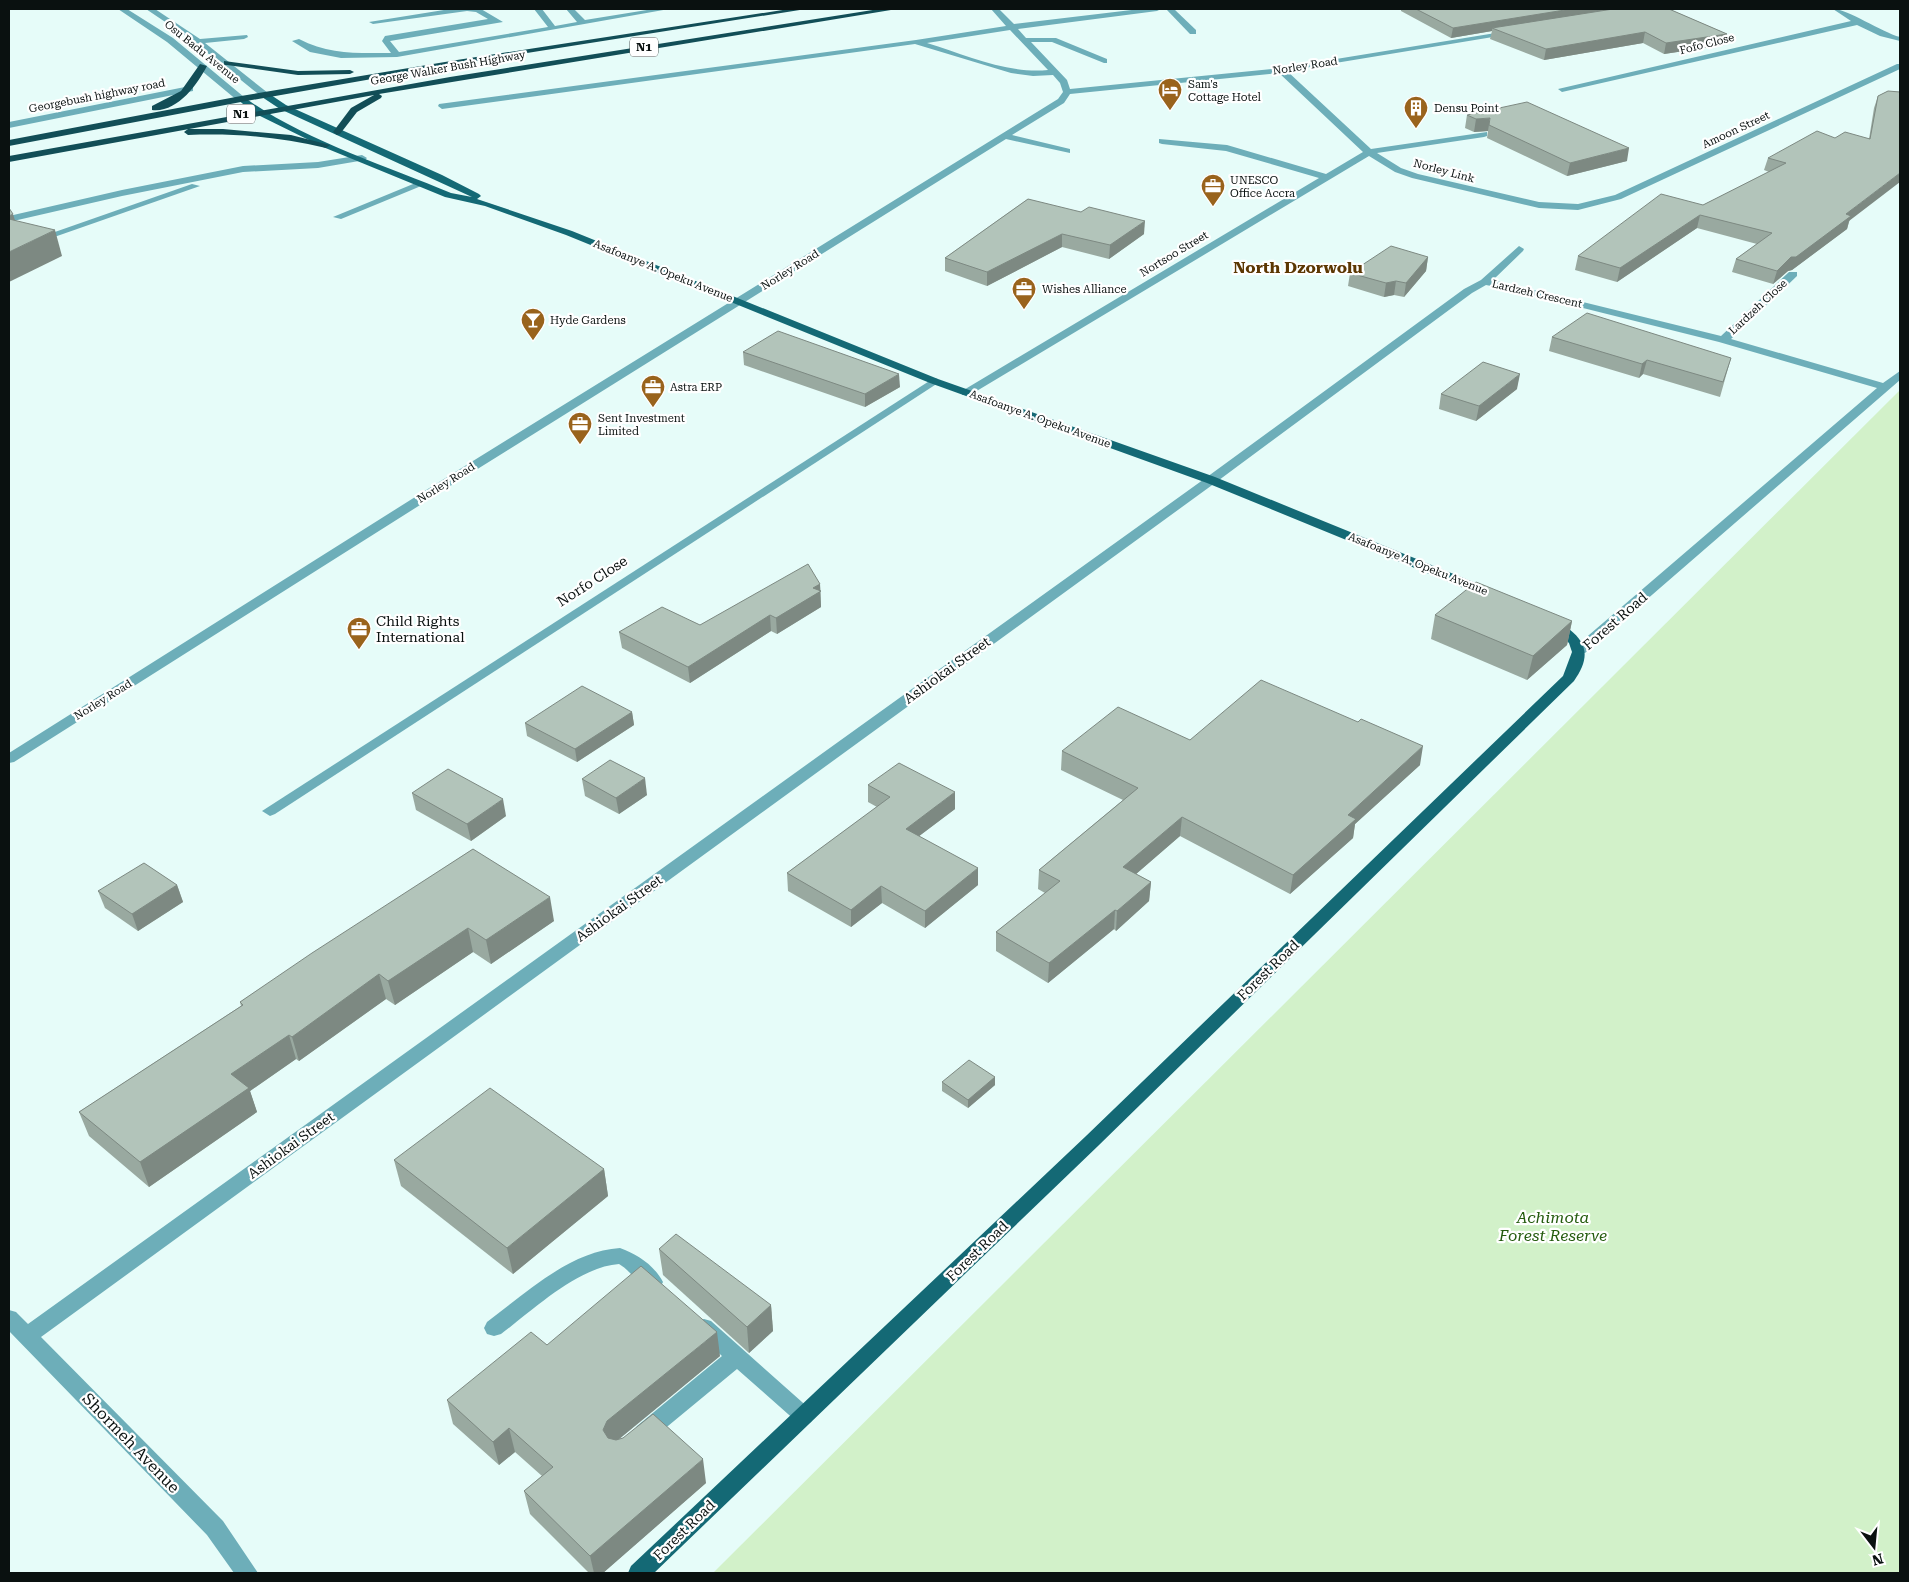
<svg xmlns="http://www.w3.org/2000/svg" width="1909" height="1582" font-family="'Roboto Serif',serif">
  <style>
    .green { fill: #d2f1c9 }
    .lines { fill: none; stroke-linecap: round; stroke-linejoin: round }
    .minor { fill: #6daeb9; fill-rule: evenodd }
    .major { fill: #146975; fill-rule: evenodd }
    .highway { fill: #124e57; fill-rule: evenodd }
    .wall { fill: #99a9a0 }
    .shaded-wall { fill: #7d8982 }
    .building { fill: #b2c4ba; stroke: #7d8982 }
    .labels { text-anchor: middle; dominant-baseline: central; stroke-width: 4.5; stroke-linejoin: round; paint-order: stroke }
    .far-street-label { font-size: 11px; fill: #0a1110; stroke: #fff }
    .far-poi-label { font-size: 11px; fill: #0a1110; stroke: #fff; text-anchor: start }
    .shield { fill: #fff; stroke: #545858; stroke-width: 1 }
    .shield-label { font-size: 12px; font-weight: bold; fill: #0a1110 }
    .street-label { font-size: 14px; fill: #0a1110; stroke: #fff }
    .poi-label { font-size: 14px; fill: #0a1110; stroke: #fff; text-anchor: start }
    .far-district-label { font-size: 16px; font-weight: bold; fill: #5c3703; stroke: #fff }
    .near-park-label { font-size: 16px; font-style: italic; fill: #255c0f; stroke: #fff }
    .near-street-label { font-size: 16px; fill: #0a1110; stroke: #fff }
  </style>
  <rect width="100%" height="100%" fill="#e6fcf9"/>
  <path class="green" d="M1900 390V1573H713Z"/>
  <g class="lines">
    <g class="minor">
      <path d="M118 9H127L173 38 244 97V101H238L167 42Z"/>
      <path d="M146 9H155L200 39 247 35 248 37 244 39 205 43 268 93V97H262L189 38Z"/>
      <path d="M450 9H481L503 22 390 41 399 52 548 27 534 9H542L555 26 577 22 566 9H574L585 20 653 9H669L397 57 341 58 310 52 292 41 299 39C329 55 358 53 391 53L382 41 385 36 488 19 476 12 467 11 373 24 369 22Z"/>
      <path d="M991 9H999L1014 24 1140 9H1161L1157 11 1018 29 1026 38H1056L1107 59V63H1104L1052 42H1031L1067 80 1070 89 1281 68 1514 30V34H1511L1287 71 1371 149 1487 132V136L1484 137 1377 153 1401 168 1418 174 1539 202 1578 204 1615 195 1897 64H1900V69L1621 199 1578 210 1539 208 1412 178 1395 172 1369 156 970 395H962V391L1319 178 1226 151 1162 144 1159 143V139L1227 145 1326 174 1363 152 1279 73 1070 94 1064 103 1012 135 1070 149V153L1006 139 439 493 14 762 9 763V753L431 487 1058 99 1063 92 1060 83 1053 75 1033 76 1011 73 915 44 442 109 438 106 439 104 916 40 1006 26ZM1010 30 1048 70C1007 74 966 55 927 43Z"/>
      <path d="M1166 9H1174L1196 30V34H1190Z"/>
      <path d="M1833 9C1846 8 1881 32 1900 37V41L1880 36 1857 25 1562 92 1558 89 1851 21Z"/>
      <path d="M190 86 193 87V91L9 128V122Z"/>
      <path d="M362 155 367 158 365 160 318 168 243 172 122 196 9 222V216L122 190 243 166 318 162Z"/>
      <path d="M418 182 426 184 341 219 333 217Z"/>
      <path d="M192 184 200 186 40 242 32 240Z"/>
      <path d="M1519 246 1524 249 1523 251 1493 280 1721 336 1789 272H1797V276L1731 339 1883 383 1900 371V380L1585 653 1580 654 1573 650 1575 647 1877 388 1719 342 1511 290 1486 285 1472 293 1215 483 41 1337 223 1521 258 1573H234L207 1535 9 1331V1310L16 1312 28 1324 1207 477 1464 289 1481 280Z"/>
      <path d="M934 378 938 379V383L275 814 270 816 262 811Z"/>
      <path d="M620 1248C637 1254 654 1265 663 1282L660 1288C643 1293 633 1272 619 1264 578 1267 533 1310 501 1334L494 1336 487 1334 484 1328 487 1322C526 1293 570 1251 620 1248Z"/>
      <path d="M704 1319 711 1321 811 1410 814 1416 811 1422 804 1425 797 1422 737 1369 651 1440 644 1442 637 1440 633 1433 637 1426 722 1356 697 1333 694 1327 697 1321Z"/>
    </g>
    <g class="major">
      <path d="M262 93H268L286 105 442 175 479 194 481 196 477 199 572 231 938 379 1215 477 1493 590 1495 593 1488 597 1483 596 1207 483 930 383 566 235 485 206 445 197 323 147 254 113 237 99 244 97C299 138 386 166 451 193L472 197 280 109 262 97Z"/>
      <path d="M1552 618C1559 620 1564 624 1569 629 1590 645 1588 661 1574 681L1098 1146 654 1573H628L631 1566 1086 1136 1563 676 1572 652 1569 643 1545 622Z"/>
    </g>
    <g class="highway">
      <path d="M789 9H806L457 64 241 102 9 146V140L241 96 457 60Z"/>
      <path d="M879 9H897L379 94 382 96 381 98 357 112 340 134 337 135 333 132 351 108 374 95 9 162V156L450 77Z"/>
      <path d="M224 61 298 71 350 70 354 72 350 74 298 75 227 65H224Z"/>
      <path d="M200 64 207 66C197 85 177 113 152 110V106L181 91Z"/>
      <path d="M223 129 291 135 330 145 326 148C280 137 235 133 188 135L184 132 188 129Z"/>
    </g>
  </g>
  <g class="wall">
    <path d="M1401 9H1669L1727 34 1724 45 1664 54 1643 43 1544 60 1490 39 1492 31 1451 38 1401 11Z"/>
    <path d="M1888 91 1847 229 1792 270 1788 271 1773 284 1732 272 1736 259 1757 244 1697 228 1617 282 1575 270 1578 256 1703 205 1769 172 1764 170 1768 158 1835 138 1869 139 1874 108 1878 96Z"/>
    <path d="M1467 115 1627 161 1567 176 1487 138 1488 131 1474 132 1465 128Z"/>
    <path d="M1028 199 1144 234 1109 259 1062 247 987 286 945 271V258Z"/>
    <path d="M1428 257 1426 271 1404 297 1394 295 1384 297 1348 286 1350 273Z"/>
    <path d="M1552 337 1731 358 1720 397 1643 374 1639 378 1549 351Z"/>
    <path d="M743 352 900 387 865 407 744 365Z"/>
    <path d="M1517 389 1476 421 1439 409 1441 394Z"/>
    <path d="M820 584 821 607 777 634 771 631 690 683 622 648 619 632 700 625Z"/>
    <path d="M1435 615 1572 621 1567 645 1527 680 1431 639Z"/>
    <path d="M632 712 634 725 577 762 527 736 525 723Z"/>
    <path d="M1190 740 1420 765 1355 824 1353 838 1290 894 1180 836 1136 874 1151 882 1149 901 1116 931 1114 929 1048 983 996 951V932L1045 893 1038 889 1039 870 1123 800 1061 770 1062 751Z"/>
    <path d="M582 779 647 795 619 814 585 796Z"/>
    <path d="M868 785 955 809 919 836 978 885 925 928 882 903 851 927 788 891 787 873 877 807 868 802Z"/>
    <path d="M412 793 506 816 471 841 416 810Z"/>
    <path d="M473 849 554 921 491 964 473 952 395 1005 386 999 299 1061 296 1059 250 1091 257 1112 149 1187 89 1136 79 1112 241 1006 240 1002Z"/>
    <path d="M177 885 183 902 138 931 105 908 98 891Z"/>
    <path d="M995 1077V1085L968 1108 942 1091V1082Z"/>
    <path d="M394 1160 604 1169 608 1196 513 1274 401 1186Z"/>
    <path d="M659 1249 771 1305 773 1331 749 1353 663 1275Z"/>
    <path d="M547 1345 720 1356 617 1440 706 1483 603 1573H589L530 1514 524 1491 542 1476 515 1452 499 1465 453 1424 447 1400Z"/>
  </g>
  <g class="shaded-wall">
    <path d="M1571 9H1629L1492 28V31L1451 38 1453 28Z"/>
    <path d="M1645 32 1643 43 1544 60 1546 49Z"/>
    <path d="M1727 34 1724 45 1664 54 1666 43Z"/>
    <path d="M1490 118 1488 131 1474 132 1476 119Z"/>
    <path d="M1629 148 1627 161 1567 176 1570 163Z"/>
    <path d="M1900 173V182L1849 221 1847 229 1792 270 1788 271 1773 284 1777 271 1791 257 1846 214Z"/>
    <path d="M13 214 21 240 9 218V216Z"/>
    <path d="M1700 215 1697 228 1617 282 1620 268Z"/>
    <path d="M1145 221 1144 234 1109 259 1110 245Z"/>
    <path d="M55 230 62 256 9 282V252Z"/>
    <path d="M1062 234V247L987 286V272Z"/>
    <path d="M1428 257 1426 271 1404 297 1406 283Z"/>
    <path d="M1396 281 1394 295 1384 297 1386 283Z"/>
    <path d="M1647 360 1643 374 1639 378 1642 364Z"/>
    <path d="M899 374 900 387 865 407V394Z"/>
    <path d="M1520 374 1517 389 1476 421 1479 406Z"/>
    <path d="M820 584 821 607 777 634 776 618 813 588Z"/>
    <path d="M770 615 771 631 690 683 688 667Z"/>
    <path d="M1572 621 1567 645 1527 680 1533 656Z"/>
    <path d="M632 712 634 725 577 762 575 749Z"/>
    <path d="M1423 746 1420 765 1355 824 1353 838 1290 894 1293 875 1348 815Z"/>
    <path d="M645 778 647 795 619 814 616 798Z"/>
    <path d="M955 792V809L906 846V829Z"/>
    <path d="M503 799 506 816 471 841 467 824Z"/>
    <path d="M1182 817 1180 836 1121 887 1123 867Z"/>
    <path d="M978 868V885L925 928V911Z"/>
    <path d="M1151 882 1149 901 1116 931 1117 911Z"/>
    <path d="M177 885 183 902 138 931 132 914Z"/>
    <path d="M881 886 882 903 851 927V910Z"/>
    <path d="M550 897 554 921 491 964 486 940Z"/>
    <path d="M1115 910 1114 929 1048 983 1049 963Z"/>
    <path d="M468 928 473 952 395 1005 388 981Z"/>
    <path d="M379 974 386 999 299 1061 292 1037Z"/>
    <path d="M289 1035 296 1059 250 1091 257 1112 149 1187 140 1162 231 1074Z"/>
    <path d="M995 1077V1085L968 1108V1100Z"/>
    <path d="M604 1169 608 1196 513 1274 507 1248Z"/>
    <path d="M771 1305 773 1331 749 1353 747 1327Z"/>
    <path d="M717 1332 720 1356 612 1445 603 1430 607 1421Z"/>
    <path d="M509 1428 515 1452 499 1465 493 1442Z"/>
    <path d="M703 1459 706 1483 603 1573H594L590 1556Z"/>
  </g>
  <g class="building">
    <path d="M1416 9H1571L1453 28Z"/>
    <path d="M1613 9H1669L1727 34 1666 43 1645 32 1546 49 1492 28Z"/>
    <path d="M1888 91 1900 92V173L1846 214 1851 216 1796 257H1791L1777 271 1736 259 1772 233 1700 215 1620 268 1578 256 1661 194 1703 205 1786 163 1768 158 1817 131 1835 138 1845 132 1870 139 1878 96Z"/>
    <path d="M1527 102 1629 148 1570 163 1489 125 1490 118 1476 119 1467 115Z"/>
    <path d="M1028 199 1081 212 1089 207 1145 221 1110 245 1062 234 987 272 945 258Z"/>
    <path d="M9 208 13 214 9 216Z"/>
    <path d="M9 218V219L55 230 9 252Z"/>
    <path d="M1391 246 1428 257 1406 283 1396 281 1386 283 1350 273Z"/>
    <path d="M1587 313 1731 358 1723 382 1647 360 1642 364 1552 337Z"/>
    <path d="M778 331 899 374 865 394 743 352Z"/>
    <path d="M1483 362 1520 374 1479 406 1441 394Z"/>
    <path d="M808 564 820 584 813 588 821 591 776 618 770 615 688 667 619 632 662 607 700 625Z"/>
    <path d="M1476 582 1572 621 1533 656 1435 615Z"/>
    <path d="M1261 680 1358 722 1361 719 1423 746 1348 815 1356 819 1293 875 1182 817 1123 867 1151 882 1117 911 1115 910 1049 963 996 932 1060 881 1039 870 1138 788 1062 751 1118 707 1190 740Z"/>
    <path d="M582 686 632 712 575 749 525 723Z"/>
    <path d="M610 760 645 778 616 798 582 779Z"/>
    <path d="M899 763 955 792 906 829 978 868 925 911 881 886 851 910 787 873 890 797 868 785Z"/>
    <path d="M448 769 503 799 467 824 412 793Z"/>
    <path d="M473 849 550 897 486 940 468 928 388 981 379 974 292 1037 289 1035 231 1074 249 1088 140 1162 79 1112 243 1005 240 1002 312 953Z"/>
    <path d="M144 863 177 885 132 914 98 891Z"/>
    <path d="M969 1060 995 1077 968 1100 942 1082Z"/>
    <path d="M490 1088 604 1169 507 1248 394 1160Z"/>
    <path d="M676 1234 771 1305 747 1327 659 1249Z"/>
    <path d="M641 1266 717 1332 607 1421 603 1430 608 1438 616 1440 623 1438 653 1414 703 1459 590 1556 524 1491 553 1467 509 1428 493 1442 447 1400 531 1332 547 1345Z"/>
  </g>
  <defs>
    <symbol id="hotel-pin" viewBox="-11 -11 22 30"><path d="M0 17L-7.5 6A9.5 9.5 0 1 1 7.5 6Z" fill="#99631c" stroke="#fff"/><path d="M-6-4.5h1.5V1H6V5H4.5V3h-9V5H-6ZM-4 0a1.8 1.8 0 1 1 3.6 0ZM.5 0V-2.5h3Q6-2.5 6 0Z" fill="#fff"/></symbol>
    <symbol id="building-pin" viewBox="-11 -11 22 30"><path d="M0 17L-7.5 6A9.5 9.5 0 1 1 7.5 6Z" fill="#99631c" stroke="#fff"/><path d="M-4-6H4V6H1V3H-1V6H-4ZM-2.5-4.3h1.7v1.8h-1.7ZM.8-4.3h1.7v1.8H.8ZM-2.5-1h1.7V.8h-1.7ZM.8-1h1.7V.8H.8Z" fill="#fff"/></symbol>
    <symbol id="office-pin" viewBox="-11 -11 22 30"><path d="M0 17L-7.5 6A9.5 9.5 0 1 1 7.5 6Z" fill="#99631c" stroke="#fff"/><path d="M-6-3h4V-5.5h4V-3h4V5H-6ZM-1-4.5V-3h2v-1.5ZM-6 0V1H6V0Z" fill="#fff"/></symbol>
    <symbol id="bar-pin" viewBox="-11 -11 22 30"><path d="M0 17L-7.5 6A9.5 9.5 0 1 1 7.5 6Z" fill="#99631c" stroke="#fff"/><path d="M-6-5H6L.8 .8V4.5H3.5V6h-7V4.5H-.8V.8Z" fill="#fff"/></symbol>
  </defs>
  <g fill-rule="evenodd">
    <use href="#hotel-pin" x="1156" y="76" width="28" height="38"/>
    <use href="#building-pin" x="1402" y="94" width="28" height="38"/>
    <use href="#office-pin" x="1199" y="172" width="28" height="38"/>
    <use href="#office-pin" x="1010" y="275" width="28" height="38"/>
    <use href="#bar-pin" x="519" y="306" width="28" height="38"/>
    <use href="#office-pin" x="639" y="373" width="28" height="38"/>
    <use href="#office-pin" x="566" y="410" width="28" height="38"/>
    <use href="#office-pin" x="345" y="615" width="28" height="38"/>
  </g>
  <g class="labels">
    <g class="far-street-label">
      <text transform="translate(1707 44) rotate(-14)">Fofo Close</text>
      <text transform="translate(202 52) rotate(39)">Osu Badu Avenue</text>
      <text transform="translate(1305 66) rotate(-9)">Norley Road</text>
      <text transform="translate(448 68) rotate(-10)">George Walker Bush Highway</text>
      <text transform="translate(97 96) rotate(-11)">Georgebush highway road</text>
      <text transform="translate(1736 130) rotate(-25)">Amoon Street</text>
      <text transform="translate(1444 171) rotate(15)">Norley Link</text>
      <text transform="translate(1174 254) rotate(-31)">Nortsoo Street</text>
      <text transform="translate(790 270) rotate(-32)">Norley Road</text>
      <text transform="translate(663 271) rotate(22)">Asafoanye A. Opeku Avenue</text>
      <text transform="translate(1537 294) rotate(13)">Lardzeh Crescent</text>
      <text transform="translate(1758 307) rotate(-43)">Lardzeh Close</text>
      <text transform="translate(1040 419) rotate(20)">Asafoanye A. Opeku Avenue</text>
      <text transform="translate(446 483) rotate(-32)">Norley Road</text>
      <text transform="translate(1418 564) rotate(22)">Asafoanye A. Opeku Avenue</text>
      <text transform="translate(103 700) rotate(-32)">Norley Road</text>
    </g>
    <g class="far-poi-label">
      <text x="1188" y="84">Sam's<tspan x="1188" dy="13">Cottage Hotel</tspan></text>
      <text x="1434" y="108">Densu Point</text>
      <text x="1230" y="180">UNESCO<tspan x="1230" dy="13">Office Accra</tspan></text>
      <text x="1042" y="289">Wishes Alliance</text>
      <text x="550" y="320">Hyde Gardens</text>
      <text x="670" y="387">Astra ERP</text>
      <text x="598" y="418">Sent Investment<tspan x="598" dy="13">Limited</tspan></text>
    </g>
    <g class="shield">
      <rect x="630" y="37.5" width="28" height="19" rx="4"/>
      <rect x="227" y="104.5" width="28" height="19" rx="4"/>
    </g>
    <g class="shield-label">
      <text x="644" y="47">N1</text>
      <text x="241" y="114">N1</text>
    </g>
    <g class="street-label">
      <text transform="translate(592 581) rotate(-33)">Norfo Close</text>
      <text transform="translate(1615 621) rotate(-41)">Forest Road</text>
      <text transform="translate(947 670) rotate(-36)">Ashiokai Street</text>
      <text transform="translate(619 908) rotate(-36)">Ashiokai Street</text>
      <text transform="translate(1268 970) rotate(-44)">Forest Road</text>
      <text transform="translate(291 1145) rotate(-36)">Ashiokai Street</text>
      <text transform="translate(977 1251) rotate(-44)">Forest Road</text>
      <text transform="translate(684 1530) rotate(-44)">Forest Road</text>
    </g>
    <g class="poi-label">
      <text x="376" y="621">Child Rights<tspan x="376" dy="16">International</tspan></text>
    </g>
    <g class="far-district-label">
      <text x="1298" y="267">North Dzorwolu</text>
    </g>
    <g class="near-park-label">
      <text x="1553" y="1217">Achimota<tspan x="1553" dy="18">Forest Reserve</tspan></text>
    </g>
    <g class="near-street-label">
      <text transform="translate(131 1443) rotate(46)">Shormeh Avenue</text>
    </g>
  </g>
  <rect width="1909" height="1582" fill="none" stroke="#0a1110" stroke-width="20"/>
  <g transform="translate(1874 1547) rotate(164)" stroke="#ffffff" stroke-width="4" paint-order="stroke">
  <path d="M0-4L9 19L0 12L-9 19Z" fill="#0a1110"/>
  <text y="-8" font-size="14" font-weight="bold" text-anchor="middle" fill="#0a1110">N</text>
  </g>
</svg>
